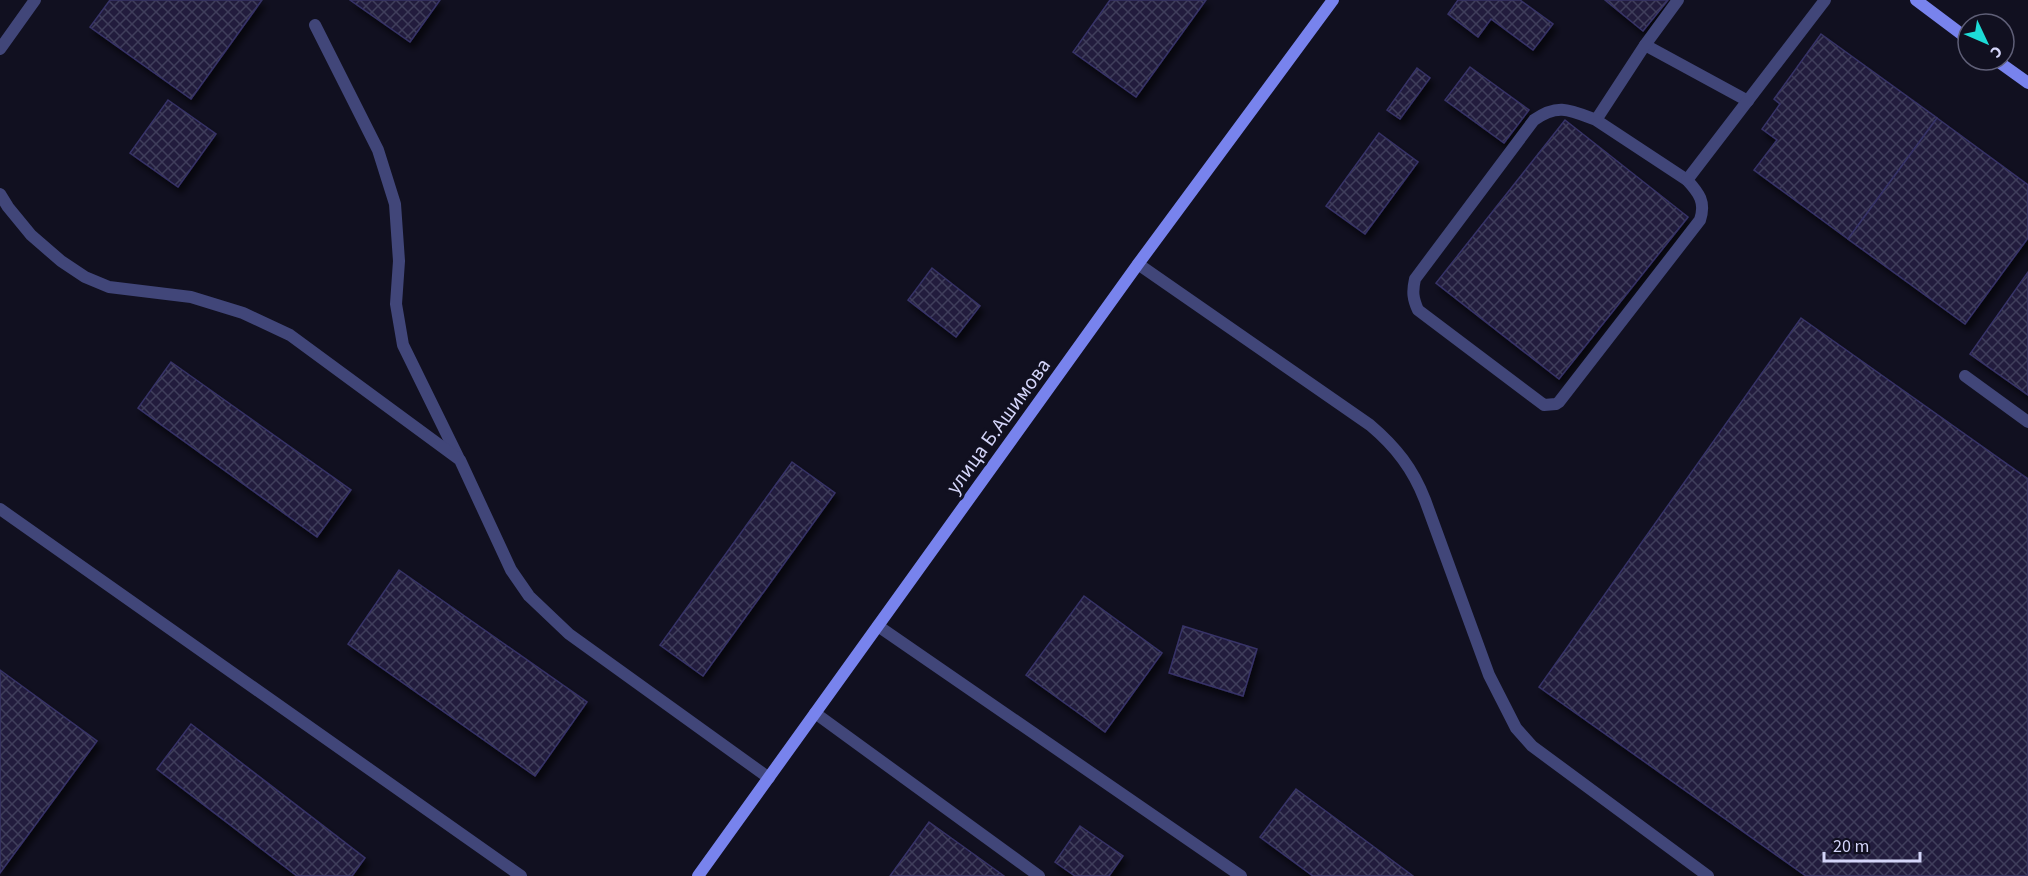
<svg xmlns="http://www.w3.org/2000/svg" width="2028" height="876" font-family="'Source Sans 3',sans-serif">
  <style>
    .building { fill: url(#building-cross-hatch); stroke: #373367; stroke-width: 1.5; filter: url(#shadow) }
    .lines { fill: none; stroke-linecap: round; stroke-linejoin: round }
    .lane { stroke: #414679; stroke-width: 12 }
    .secondary { stroke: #7883ed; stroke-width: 12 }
    .labels { text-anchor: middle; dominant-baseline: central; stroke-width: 6; stroke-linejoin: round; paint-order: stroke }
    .street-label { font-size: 21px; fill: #d4d5f9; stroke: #111020 }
  </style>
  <defs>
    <pattern id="building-cross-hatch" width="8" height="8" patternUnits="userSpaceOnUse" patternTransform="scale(1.5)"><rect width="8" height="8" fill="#211e3e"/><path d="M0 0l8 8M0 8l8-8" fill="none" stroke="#403e5b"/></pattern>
    <filter id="shadow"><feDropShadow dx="3.5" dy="6" stdDeviation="3" flood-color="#0009"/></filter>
  </defs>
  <rect width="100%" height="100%" fill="#111020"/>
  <g class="building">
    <path d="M110 0H262L191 99 90 27Z"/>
    <path d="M350 0H440L410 42Z"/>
    <path d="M1110 0H1206L1136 97 1073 52Z"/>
    <path d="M1458 0H1520L1553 24 1533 50 1491 19 1478 37 1448 14Z"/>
    <path d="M1605 0H1668L1643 31Z"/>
    <path d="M1821 34 1937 118 1848 239 1754 170 1777 140 1762 129 1780 104 1774 99Z"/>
    <path d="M1470 67 1529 110 1504 143 1445 100Z"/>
    <path d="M1417 68 1430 78 1400 119 1387 110Z"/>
    <path d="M168 100 216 134 178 187 130 153Z"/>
    <path d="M1937 118 2028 185V238L1965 324 1848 239Z"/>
    <path d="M1565 120 1688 217 1559 379 1436 283Z"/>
    <path d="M1379 133 1418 162 1365 234 1326 206Z"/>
    <path d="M932 268 980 306 956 337 908 300Z"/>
    <path d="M2028 272V395L1970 354Z"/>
    <path d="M1801 318 2028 479V876H1806L1539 687Z"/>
    <path d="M171 362 351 490 317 537 138 408Z"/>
    <path d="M792 462 835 493 703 676 660 645Z"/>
    <path d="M399 570 587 702 535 776 348 644Z"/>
    <path d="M1084 596 1162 653 1105 732 1026 675Z"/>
    <path d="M1183 626 1257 649 1243 696 1169 673Z"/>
    <path d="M0 670 97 741 0 873Z"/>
    <path d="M191 724 365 858 352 876H297L157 769Z"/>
    <path d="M1296 789 1413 876H1313L1260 837Z"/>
    <path d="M929 822 1004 876H890Z"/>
    <path d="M1080 826 1123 856 1109 876H1075L1055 862Z"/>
  </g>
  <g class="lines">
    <g class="lane">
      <path d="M315 25 378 150 395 204 399 261 396 304 403 345 458 457"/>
      <path d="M1645 45 1748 101"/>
      <path d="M0 49 35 0"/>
      <path d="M1596 120 1687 180C1699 193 1706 202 1700 220L1559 402 1556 404 1544 405 1418 310C1413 299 1412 292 1415 279L1534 120C1558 103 1570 110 1596 120L1645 45 1678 0"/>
      <path d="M1687 180 1825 0"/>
      <path d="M0 194 8 207 31 235 61 261 85 277 109 287 191 297 243 313 290 335 460 460 511 570 529 596 569 634 769 778"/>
      <path d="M1138 264 1370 425C1396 447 1413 469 1425 500L1489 675 1516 728 1532 746 1708 876"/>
      <path d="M1965 376 2028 422"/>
      <path d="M0 509 521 876"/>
      <path d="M878 626 1241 876"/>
      <path d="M815 713 1039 876"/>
    </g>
    <g class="secondary">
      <path d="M1916 0 1968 39"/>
      <path d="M1996 60 2028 83"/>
      <path d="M698 876 1138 264 1333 0"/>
    </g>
  </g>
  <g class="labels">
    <g class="street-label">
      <text transform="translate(998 426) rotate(-54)">улица Б.Ашимова</text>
    </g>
  </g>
  <g transform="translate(1986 42) rotate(134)"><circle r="28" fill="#111020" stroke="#5f5f77" stroke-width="1.5"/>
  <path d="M0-4.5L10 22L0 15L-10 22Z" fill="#1ddcd7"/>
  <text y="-9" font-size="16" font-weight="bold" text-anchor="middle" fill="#d4d5f9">С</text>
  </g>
  <path d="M1824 852v9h96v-9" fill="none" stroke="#d4d5f9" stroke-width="3"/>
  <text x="1833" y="852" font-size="18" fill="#d4d5f9" stroke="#111020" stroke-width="4.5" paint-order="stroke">20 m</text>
</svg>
